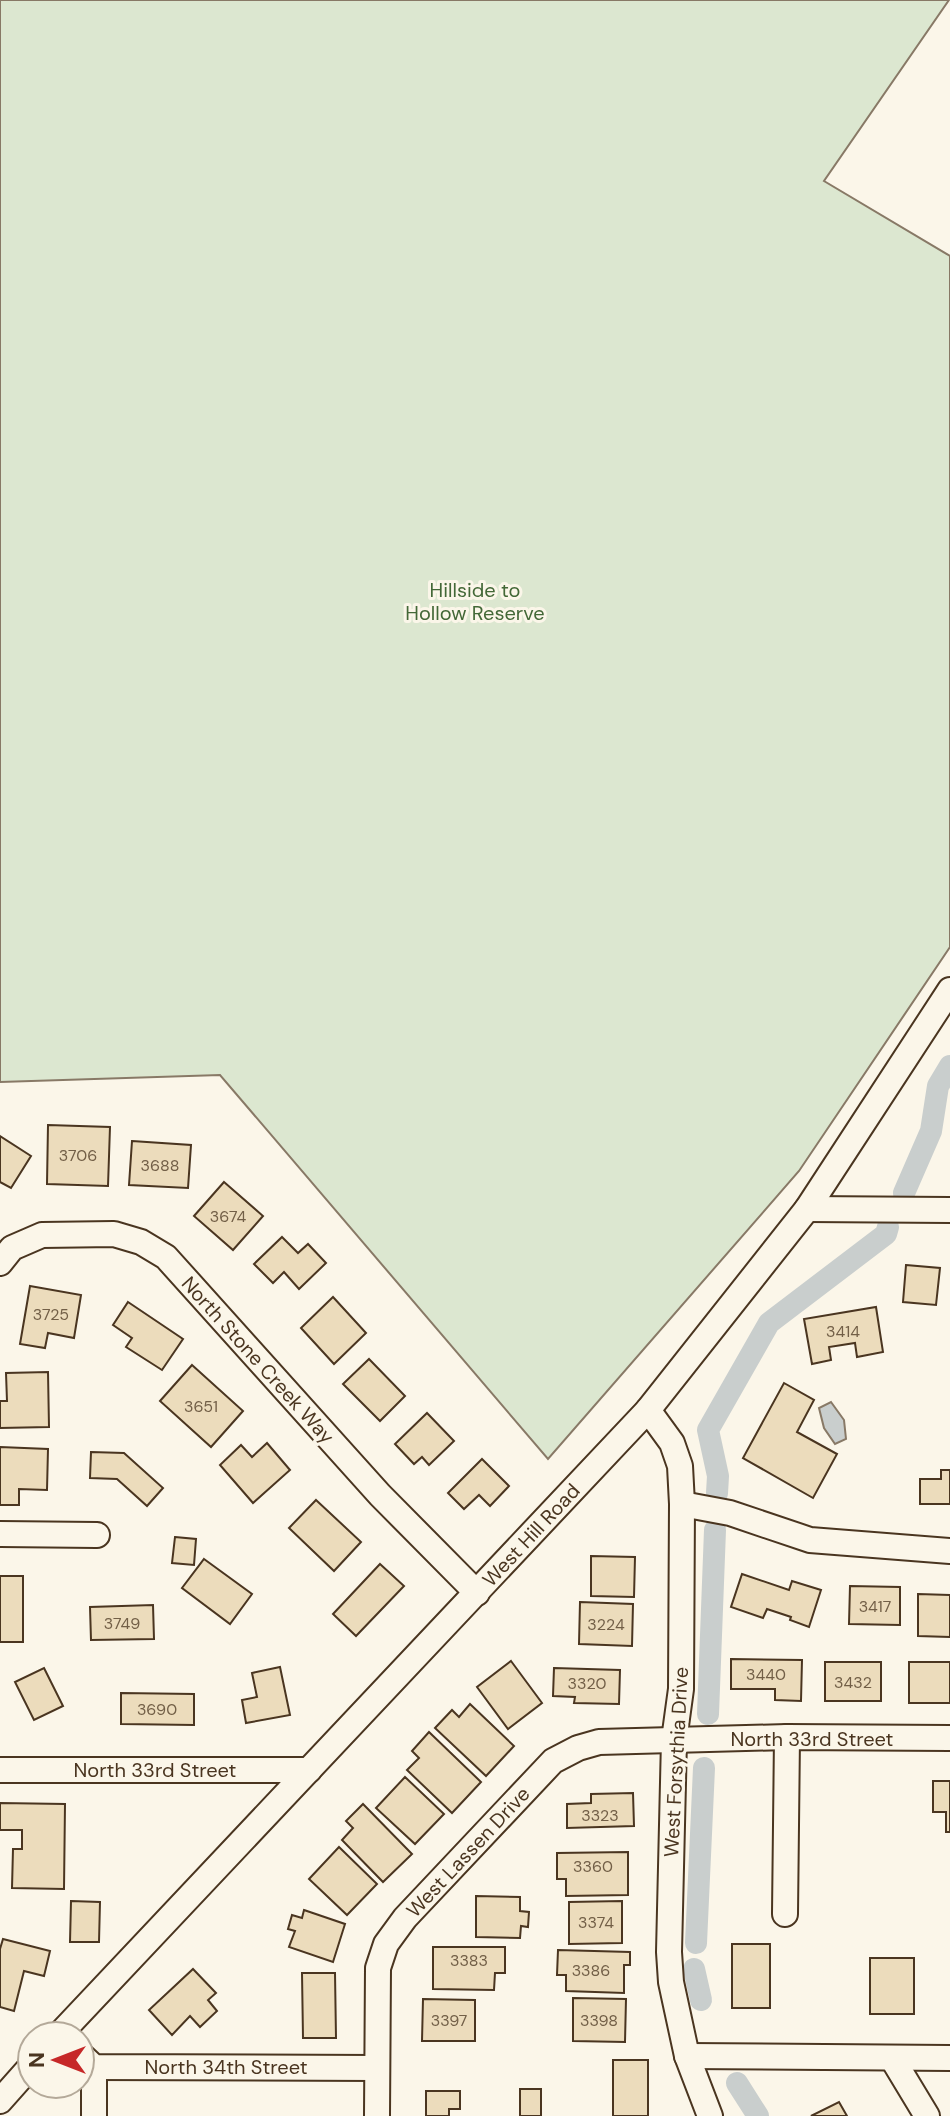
<svg xmlns="http://www.w3.org/2000/svg" width="950" height="2116" font-family="'DM Sans',sans-serif">
  <style>
    .green { fill: #dce7d0; stroke: #887966; stroke-width: 2 }
    .water { fill: #c9cecd; stroke: #887966; stroke-width: 2 }
    .lines { fill: none; stroke-linecap: round; stroke-linejoin: round }
    .canal { stroke: #c9cecd; stroke-width: 22 }
    .building { fill: #ecdcbc; stroke: #4a3520; stroke-width: 2 }
    .minor-casing { stroke: #4a3520; stroke-width: 28 }
    .minor { stroke: #fbf6e9; stroke-width: 24 }
    .labels { text-anchor: middle; dominant-baseline: central; stroke-width: 6; stroke-linejoin: round; paint-order: stroke }
    .number-label { font-size: 16px; fill: #725f47 }
    .park-label { font-size: 20px; fill: #436837; stroke: #fbf6e9 }
    .street-label { font-size: 20px; fill: #4a3520; stroke: #fbf6e9 }
  </style>
  <rect width="100%" height="100%" fill="#fbf6e9"/>
  <path class="green" d="M0 0H949L824 181 950 256V947L799 1171 548 1459 220 1075 0 1082Z"/>
  <path class="water" d="M831 1402 844 1420 846 1439 835 1444 824 1428 819 1408Z"/>
  <g class="lines">
    <g class="canal">
      <path d="M904 1193 931 1131 938 1086 950 1066"/>
      <path d="M717 1493 718 1476 708 1430 769 1323 886 1234 888 1227"/>
      <path d="M708 1714 715 1530"/>
      <path d="M696 1943 704 1768"/>
      <path d="M694 1969 701 2000"/>
      <path d="M737 2083 758 2116"/>
    </g>
  </g>
  <g class="building">
    <path d="M48 1125 110 1127 108 1186 47 1184Z"/>
    <path d="M0 1136 31 1156 11 1188 0 1182Z"/>
    <path d="M132 1141 191 1145 188 1188 129 1185Z"/>
    <path d="M224 1182 263 1216 233 1250 194 1216Z"/>
    <path d="M282 1237 298 1253 308 1244 326 1263 299 1289 284 1272 273 1283 254 1264Z"/>
    <path d="M906 1265 940 1268 936 1305 903 1302Z"/>
    <path d="M30 1286 81 1295 74 1338 48 1333 45 1348 20 1344Z"/>
    <path d="M333 1297 366 1333 334 1364 301 1328Z"/>
    <path d="M128 1302 183 1339 162 1370 126 1347 132 1338 113 1325Z"/>
    <path d="M876 1307 883 1352 857 1357 855 1343 829 1347 831 1360 812 1364 804 1319Z"/>
    <path d="M369 1359 405 1396 380 1421 343 1384Z"/>
    <path d="M192 1365 243 1411 211 1447 160 1401Z"/>
    <path d="M48 1372 49 1427 0 1428V1401H7L6 1373Z"/>
    <path d="M784 1383 814 1400 797 1432 837 1454 813 1498 743 1458Z"/>
    <path d="M427 1413 454 1441 429 1465 422 1457 414 1464 395 1444Z"/>
    <path d="M267 1443 290 1470 253 1503 220 1465 241 1445 252 1457Z"/>
    <path d="M0 1447 48 1449 47 1490 19 1489V1505H0Z"/>
    <path d="M91 1452 124 1453 163 1488 147 1506 117 1479 90 1478Z"/>
    <path d="M482 1459 509 1486 490 1506 479 1495 464 1509 448 1493Z"/>
    <path d="M941 1470H950V1504H920V1479H941Z"/>
    <path d="M316 1500 361 1542 334 1571 289 1528Z"/>
    <path d="M175 1537 196 1539 194 1565 172 1563Z"/>
    <path d="M591 1556 635 1557 634 1597 591 1596Z"/>
    <path d="M204 1559 252 1594 230 1624 182 1588Z"/>
    <path d="M380 1564 404 1586 356 1636 333 1614Z"/>
    <path d="M742 1574 789 1590 792 1581 821 1590 809 1627 790 1620 791 1617 767 1609 763 1618 731 1607Z"/>
    <rect x="0" y="1576" width="23" height="66"/>
    <path d="M850 1586 900 1587V1625L849 1624Z"/>
    <path d="M918 1594 950 1595V1637L918 1636Z"/>
    <path d="M580 1602 633 1604 632 1646 579 1644Z"/>
    <path d="M153 1605 154 1639 91 1640 90 1607Z"/>
    <path d="M731 1659 802 1660 801 1701 775 1700V1689H731Z"/>
    <path d="M511 1661 542 1703 508 1729 477 1687Z"/>
    <rect x="825" y="1662" width="56" height="39"/>
    <rect x="909" y="1662" width="41" height="41"/>
    <path d="M280 1667 290 1715 246 1723 242 1700 257 1697 252 1673Z"/>
    <path d="M44 1668 63 1706 34 1720 15 1682Z"/>
    <path d="M554 1668 620 1670 619 1704 574 1703 575 1697 553 1696Z"/>
    <path d="M121 1693 194 1694V1725L121 1724Z"/>
    <path d="M470 1704 514 1746 486 1776 435 1728 452 1710 459 1717Z"/>
    <path d="M429 1732 481 1782 452 1813 407 1770 419 1758 412 1751Z"/>
    <path d="M405 1777 444 1814 415 1844 376 1808Z"/>
    <path d="M933 1781H950V1832H946V1812H933Z"/>
    <path d="M633 1793 634 1826 567 1828V1804L591 1803V1794Z"/>
    <path d="M0 1803 65 1804 64 1889 12 1888 13 1849H22V1830H0Z"/>
    <path d="M363 1804 412 1854 383 1882 342 1840 353 1828 346 1821Z"/>
    <path d="M339 1847 377 1884 347 1915 309 1879Z"/>
    <path d="M628 1852V1895L566 1896V1879H557V1853Z"/>
    <path d="M476 1896 520 1897V1911L529 1912 528 1927 521 1926 520 1938 476 1937Z"/>
    <path d="M71 1901 100 1902 99 1942H70Z"/>
    <path d="M622 1901V1943L569 1944V1902Z"/>
    <path d="M304 1910 345 1924 333 1962 289 1947 295 1931 288 1929 292 1915 302 1918Z"/>
    <path d="M3 1939 50 1951 44 1976 24 1971 14 2011 0 2007V1949Z"/>
    <rect x="732" y="1944" width="38" height="64"/>
    <path d="M433 1947H505V1973H495L494 1990 433 1989Z"/>
    <path d="M558 1950 630 1952V1965H624V1993L566 1991V1975H557Z"/>
    <rect x="870" y="1958" width="44" height="56"/>
    <path d="M193 1969 216 1993 208 2000 217 2011 200 2027 190 2016 172 2035 149 2010Z"/>
    <path d="M302 1973H335L336 2038H303Z"/>
    <path d="M573 1998 626 1999 625 2042 573 2041Z"/>
    <path d="M423 1999 475 2000V2041H422Z"/>
    <rect x="613" y="2060" width="35" height="56"/>
    <rect x="520" y="2089" width="21" height="27"/>
    <path d="M426 2091H460V2109H449V2116H426Z"/>
    <path d="M839 2102 847 2116H811Z"/>
  </g>
  <g class="lines">
    <defs>
      <g id="minor">
        <path d="M807 1209 950 1210"/>
        <path d="M0 1263 12 1248 42 1235 114 1234 141 1242 166 1257 380 1495 477 1593"/>
        <path d="M648 1410 672 1443 680 1466 682 1504 681 1689 674 1740 669 1952 671 1982 687 2056 710 2116"/>
        <path d="M682 1504 730 1513 810 1540 950 1551"/>
        <path d="M0 1534 97 1535"/>
        <path d="M0 1770H309"/>
        <path d="M785 1914 787 1737"/>
        <path d="M58 2036 648 1410 807 1209 950 990"/>
        <path d="M80 2054 94 2067 377 2068"/>
        <path d="M687 2056 950 2058"/>
        <path d="M892 2058 927 2116"/>
        <path d="M94 2067V2116"/>
        <path d="M0 2101 32 2065"/>
        <path d="M377 2116 378 1968 386 1944 405 1918 553 1761 578 1748 599 1742 787 1737 950 1738"/>
      </g>
    </defs>
    <use href="#minor" class="minor-casing"/>
    <use href="#minor" class="minor"/>
  </g>
  <g class="labels">
    <g class="number-label">
      <text x="78" y="1155">3706</text>
      <text x="160" y="1165">3688</text>
      <text x="228" y="1216">3674</text>
      <text x="51" y="1314">3725</text>
      <text x="843" y="1331">3414</text>
      <text x="201" y="1406">3651</text>
      <text x="875" y="1606">3417</text>
      <text x="122" y="1623">3749</text>
      <text x="606" y="1624">3224</text>
      <text x="766" y="1674">3440</text>
      <text x="853" y="1682">3432</text>
      <text x="587" y="1683">3320</text>
      <text x="157" y="1709">3690</text>
      <text x="600" y="1815">3323</text>
      <text x="593" y="1866">3360</text>
      <text x="596" y="1922">3374</text>
      <text x="469" y="1960">3383</text>
      <text x="591" y="1970">3386</text>
      <text x="449" y="2020">3397</text>
      <text x="599" y="2020">3398</text>
    </g>
    <g class="park-label">
      <text x="475" y="590">Hillside to<tspan x="475" dy="23">Hollow Reserve</tspan></text>
    </g>
    <g class="street-label">
      <text transform="translate(258 1360) rotate(48)">North Stone Creek Way</text>
      <text transform="translate(531 1535) rotate(-47)">West Hill Road</text>
      <text x="812" y="1739">North 33rd Street</text>
      <text transform="translate(676 1762) rotate(-87)">West Forsythia Drive</text>
      <text x="155" y="1770">North 33rd Street</text>
      <text transform="translate(468 1852) rotate(-47)">West Lassen Drive</text>
      <text x="226" y="2067">North 34th Street</text>
    </g>
  </g>
  <g transform="translate(56 2060) rotate(270)"><circle r="38" fill="#fbf6e9" stroke="#b4a999" stroke-width="2"/>
  <path d="M0-6L14 30L0 20L-14 30Z" fill="#c62828"/>
  <text y="-12" font-size="22" font-weight="bold" text-anchor="middle" fill="#4a3520">N</text>
  </g>
</svg>
